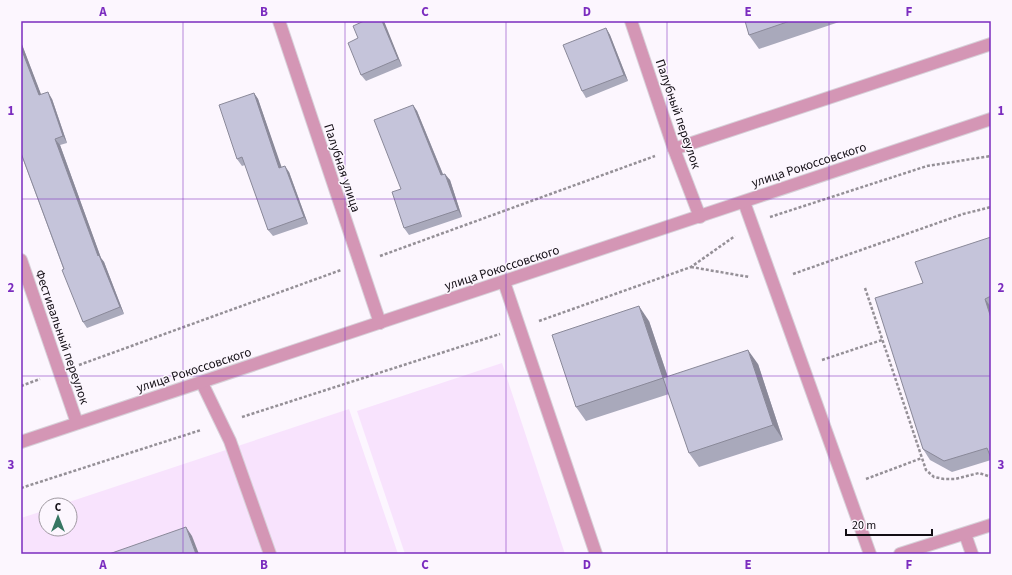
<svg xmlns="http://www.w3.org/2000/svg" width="1012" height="575" font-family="'Source Sans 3',sans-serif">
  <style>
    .built { fill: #f8e3fd }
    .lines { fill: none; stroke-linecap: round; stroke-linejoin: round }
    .service-casing { stroke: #d7d1d9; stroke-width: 14 }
    .minor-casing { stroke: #d7d1d9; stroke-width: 14 }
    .tertiary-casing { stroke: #d7d1d9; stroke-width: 14 }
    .path { stroke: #959097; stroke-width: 2.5; stroke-dasharray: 3 2; stroke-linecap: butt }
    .service { stroke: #d496b5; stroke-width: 12 }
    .minor { stroke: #d496b5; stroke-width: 12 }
    .tertiary { stroke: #d496b5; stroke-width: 12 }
    .wall { fill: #a9a9bb }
    .shaded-wall { fill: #8a8999 }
    .building { fill: #c5c4da; stroke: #8a8999 }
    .grid { fill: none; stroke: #7b2cbf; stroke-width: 1; stroke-opacity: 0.55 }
    .labels { text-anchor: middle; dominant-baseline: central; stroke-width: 3; stroke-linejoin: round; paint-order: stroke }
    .street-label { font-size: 13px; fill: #130e15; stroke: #fcf6fe }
    .neatline { fill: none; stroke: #7b2cbf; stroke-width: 1.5 }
    .grid-label { font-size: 13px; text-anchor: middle; font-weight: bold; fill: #7b2cbf }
  </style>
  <rect width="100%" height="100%" fill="#fcf6fe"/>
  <g class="built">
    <path d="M502 363 565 554H405L357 411Z"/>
    <path d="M349 409 398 554H21V518L46 510V529H70V505H60Z"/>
  </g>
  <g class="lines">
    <defs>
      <g id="service">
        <path d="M674 149 991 44"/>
        <path d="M744 202 870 554"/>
        <path d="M504 282 596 554"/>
        <path d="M202 383 230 441 270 554"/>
        <path d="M965 534 972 554"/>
        <path d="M900 554 991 525"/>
      </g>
      <g id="minor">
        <path d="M279 21 380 323"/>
        <path d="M631 21 674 149 700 217"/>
        <path d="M21 260 77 423"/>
      </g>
      <path id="tertiary" d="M21 442 991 119"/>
    </defs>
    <use href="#service" class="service-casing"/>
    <use href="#minor" class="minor-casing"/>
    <use href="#tertiary" class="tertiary-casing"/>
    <g class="path">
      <path d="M770 217 927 166 991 156"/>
      <path d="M380 256 655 156"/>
      <path d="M691 267 749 277"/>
      <path d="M793 274 963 214 991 207"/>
      <path d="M865 288 926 470 934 477 944 479H955L979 473 991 477"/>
      <path d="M539 321 691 267 735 236"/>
      <path d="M822 360 882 340"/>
      <path d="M79 365 341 270"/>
      <path d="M21 386 40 379"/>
      <path d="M242 417 500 334"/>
      <path d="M866 479 922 458"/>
      <path d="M21 488 201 430"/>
    </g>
    <use href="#service" class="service"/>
    <use href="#minor" class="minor"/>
    <use href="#tertiary" class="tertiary"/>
  </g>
  <g class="wall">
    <path d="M383 21 402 66 366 81 361 75 358 38Z"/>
    <path d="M745 21H842L759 49 749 35Z"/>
    <path d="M606 28 610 35 628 81 586 98 582 91Z"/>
    <path d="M21 42 41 95 52 99 67 143 60 145 101 258 104 262 124 314 87 328 83 322 21 154Z"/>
    <path d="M254 93 258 99 281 167 289 172 308 224 273 236 268 230 245 165 242 166 237 159Z"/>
    <path d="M413 105 417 111 443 174 450 180 462 217 409 235 404 228 401 189Z"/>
    <path d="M991 237V460L952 472 930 460 923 449V283Z"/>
    <path d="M649 321 668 377 758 364 783 440 699 467 689 453 669 394 586 421 576 407Z"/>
  </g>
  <g class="shaded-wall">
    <path d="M382 21H384L402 66 398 59Z"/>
    <path d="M606 28 610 35 628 81 624 75Z"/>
    <path d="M21 42 44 102 39 95 21 48Z"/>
    <path d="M48 92 52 99 67 143 63 136Z"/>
    <path d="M254 93 258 99 284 174 279 168Z"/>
    <path d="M413 105 417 111 446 182 441 175Z"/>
    <path d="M55 139 60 145 101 258 104 262 124 314 120 307 98 256Z"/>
    <path d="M285 166 289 172 308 224 304 217Z"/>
    <path d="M445 174 450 180 462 217 458 210Z"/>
    <path d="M985 299 991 307V318Z"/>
    <path d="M639 306 649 321 673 393 663 378Z"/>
    <path d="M748 350 758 364 783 440 773 425Z"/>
    <path d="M186 527 192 536 199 554H196Z"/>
  </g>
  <g class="building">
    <path d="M364 21H382L398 59 361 75 348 43 358 38 353 26Z"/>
    <path d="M745 21H790L749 35Z"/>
    <path d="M606 28 624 75 582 91 563 45Z"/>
    <path d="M21 48 39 95 48 92 63 136 55 139 98 256 99 255 120 307 83 322 62 270 64 269 21 153Z"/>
    <path d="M254 93 279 168 285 166 304 217 268 230 242 157 237 159 219 105Z"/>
    <path d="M413 105 441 175 445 174 458 210 404 228 392 192 401 189 374 120Z"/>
    <path d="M991 237V296L985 299 991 318V458L987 448 944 461 923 449 875 298 923 283 915 262Z"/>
    <path d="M639 306 663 378 576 407 552 335Z"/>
    <path d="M748 350 773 425 689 453 663 378Z"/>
    <path d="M186 527 196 554H109Z"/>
  </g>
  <path class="grid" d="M183 21V554M345 21V554M506 21V554M667 21V554M829 21V554M21 199H991M21 376H991"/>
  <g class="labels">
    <g class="street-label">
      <text transform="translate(678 114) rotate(71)">Палубный переулок</text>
      <text transform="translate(809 165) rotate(-18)">улица Рокоссовского</text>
      <text transform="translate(342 168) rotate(72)">Палубная улица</text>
      <text transform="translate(502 268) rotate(-18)">улица Рокоссовского</text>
      <text transform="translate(62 337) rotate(71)">Фестивальный переулок</text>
      <text transform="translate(194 370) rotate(-18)">улица Рокоссовского</text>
    </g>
  </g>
  <rect width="1012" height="575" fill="none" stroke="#fcf6fe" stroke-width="44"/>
  <g transform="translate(58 517)"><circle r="19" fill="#fcf6fe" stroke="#9f99a1"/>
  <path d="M0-3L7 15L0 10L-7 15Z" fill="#377663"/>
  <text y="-6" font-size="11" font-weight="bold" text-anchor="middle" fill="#130e15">С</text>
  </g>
  <path d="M846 529v6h86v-6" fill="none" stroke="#130e15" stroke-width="2"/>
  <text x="852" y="529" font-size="12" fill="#130e15" stroke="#fcf6fe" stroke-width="3" paint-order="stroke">20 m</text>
  <rect x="22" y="22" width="968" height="531" class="neatline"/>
  <g class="grid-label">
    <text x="103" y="16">A</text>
    <text x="264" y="16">B</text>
    <text x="425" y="16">C</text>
    <text x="587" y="16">D</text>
    <text x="748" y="16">E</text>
    <text x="909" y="16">F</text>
    <text x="11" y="115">1</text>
    <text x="1001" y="115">1</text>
    <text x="11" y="292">2</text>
    <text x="1001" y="292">2</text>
    <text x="11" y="469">3</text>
    <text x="1001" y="469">3</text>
    <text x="103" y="569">A</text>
    <text x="264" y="569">B</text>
    <text x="425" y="569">C</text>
    <text x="587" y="569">D</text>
    <text x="748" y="569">E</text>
    <text x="909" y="569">F</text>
  </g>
</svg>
